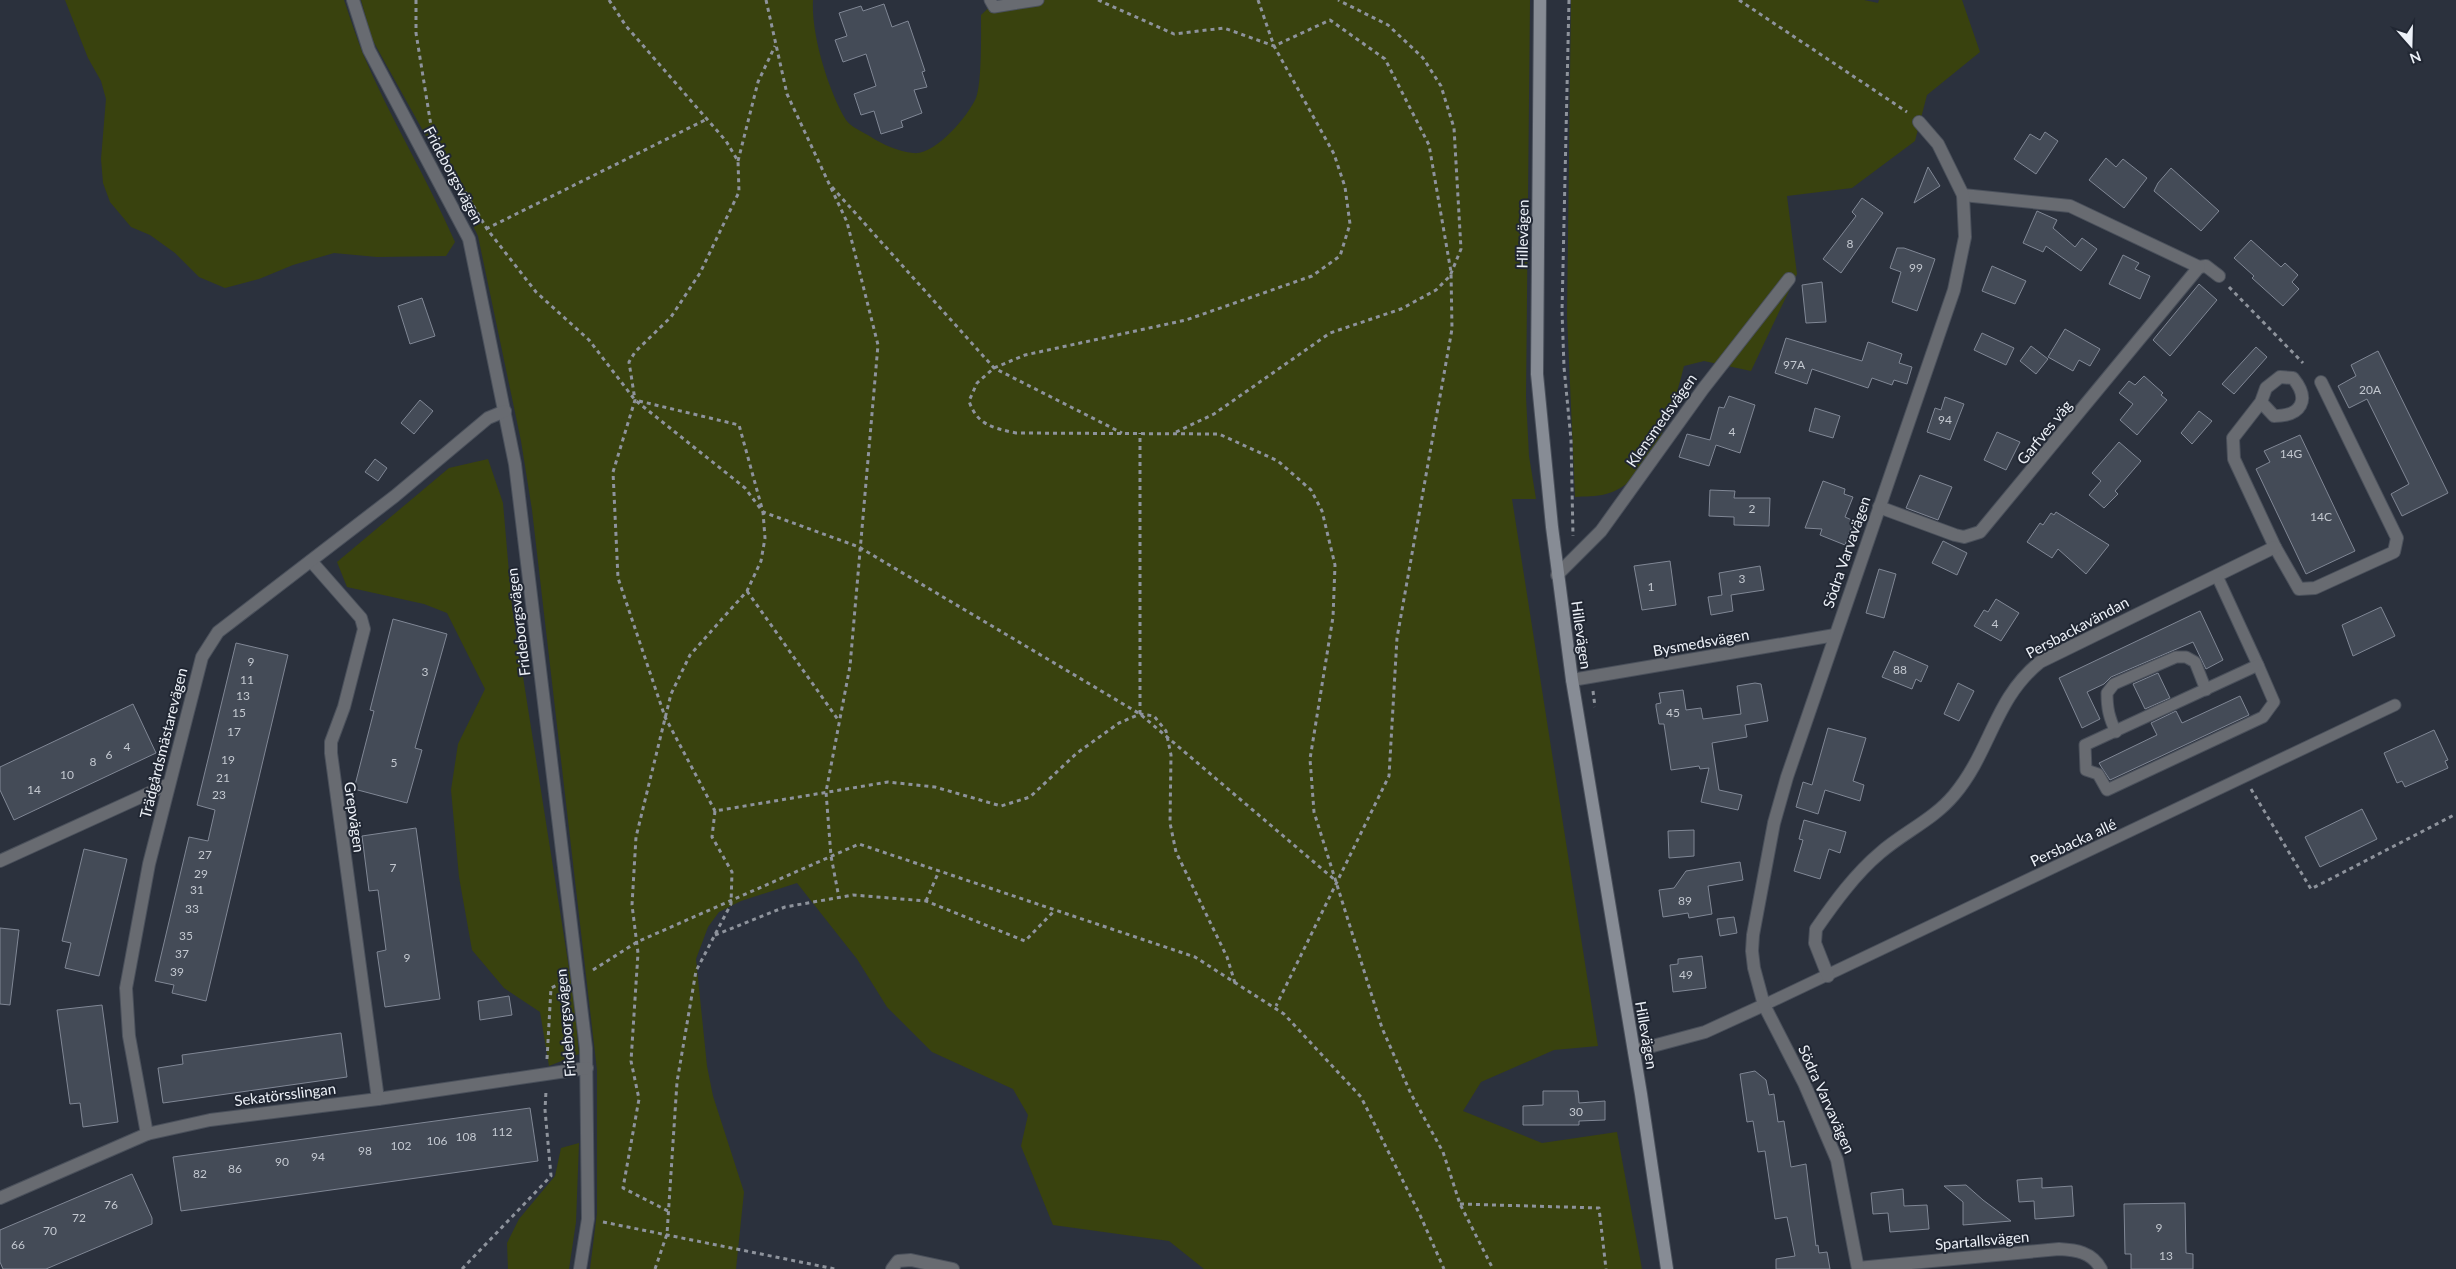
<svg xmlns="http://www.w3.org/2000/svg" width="2456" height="1269" font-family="Lato,sans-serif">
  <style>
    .green { fill: #39420e }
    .building { fill: #444b57; stroke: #808795 }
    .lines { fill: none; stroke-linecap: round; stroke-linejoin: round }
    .lane-casing { stroke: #4a505b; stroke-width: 13 }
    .street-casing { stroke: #4a505b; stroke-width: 14 }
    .secondary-casing { stroke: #4a505b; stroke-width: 14 }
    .path { stroke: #8e939c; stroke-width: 3; stroke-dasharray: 4 4; stroke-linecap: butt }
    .lane { stroke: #686b71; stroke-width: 11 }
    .street { stroke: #686b71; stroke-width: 12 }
    .secondary { stroke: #878c95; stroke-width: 12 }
    .labels { text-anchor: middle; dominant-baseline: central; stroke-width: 4; stroke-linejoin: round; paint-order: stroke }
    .number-label { font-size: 12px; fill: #c3c8d0 }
    .street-label { font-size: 15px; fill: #edf1f8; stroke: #212733 }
  </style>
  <rect width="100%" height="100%" fill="#2b313d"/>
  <g class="green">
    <path d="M65 0H344C350 18 356 36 363 54 390 118 427 178 455 242L446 256 377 257 334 253 293 265 259 279 225 288 199 277 175 253 150 235 131 227 110 202 103 183 101 159 106 99 101 81 88 58Z"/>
    <path d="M361 0H813C811 34 828 90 846 120 851 127 863 132 871 137 882 144 899 152 913 153 935 156 968 116 976 98 982 83 981 33 981 15L997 0H1530L1526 397 1529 456 1536 499H1512L1598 1046 1554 1050 1481 1082 1463 1111 1542 1143 1617 1132 1642 1269H1204L1169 1241 1053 1225 1021 1146 1028 1115 1013 1089 932 1052 887 1007 857 959 797 883 741 901 719 912 708 927 696 959 707 1066 713 1096 744 1192 736 1269H590L597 1213V1070L532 510 521 441 478 236 452 183 372 39Z"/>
    <path d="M1571 0H1864L1878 3 1879 0H1962L1980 52 1927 95 1915 141 1852 188 1787 196 1797 274 1751 371 1704 361 1684 366C1674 406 1652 483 1606 494 1596 497 1585 496 1575 497L1567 316Z"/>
    <path d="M488 459 503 503 512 607 574 1000 579 1054 549 1066 540 1012 504 988 472 950 459 877 451 790 458 744 485 689 447 613 424 604 347 587 337 562 449 468Z"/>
    <path d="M579 1143 576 1222 569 1269H508L507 1243 519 1219 555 1176 561 1148Z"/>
  </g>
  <g class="building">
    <path d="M884 4 892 27 908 21 925 71 922 72 927 87 914 90 922 113 901 121 903 127 881 134 874 111 861 115 854 94 876 86 866 54 843 62 835 40 847 36 839 13 861 6 863 11Z"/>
    <path d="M2045 132 2058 141 2036 174 2014 159 2030 134 2040 140Z"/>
    <path d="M2106 158 2116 167 2123 159 2147 178 2124 208 2089 180Z"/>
    <path d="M1928 167 1940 186 1914 203Z"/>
    <path d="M2171 168 2219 211 2201 231 2154 191 2158 183Z"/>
    <path d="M1862 198 1883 213 1841 273 1823 259 1856 216 1852 212Z"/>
    <path d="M2037 211 2057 220 2053 228 2075 247 2082 238 2097 249 2081 271 2046 246 2043 252 2023 243Z"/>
    <path d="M2251 240 2281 267 2285 263 2298 275 2292 282 2299 289 2283 306 2252 278 2254 276 2234 258Z"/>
    <path d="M1897 248H1904L1935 259 1917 311 1892 302 1901 272 1890 268Z"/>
    <path d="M2123 255 2139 263 2135 269 2150 276 2140 299 2109 284Z"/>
    <path d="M1992 266 2026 281 2015 304 1982 291Z"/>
    <path d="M1822 282 1826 322 1806 323 1802 285Z"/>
    <path d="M2199 284 2217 300 2170 356 2153 340Z"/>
    <path d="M422 298 435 336 410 344 398 306Z"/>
    <path d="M2065 329 2100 349 2090 366 2079 360 2073 371 2048 357Z"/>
    <path d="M1982 333 2014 348 2006 365 1974 350Z"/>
    <path d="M1786 338 1862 361 1868 342 1902 354 1899 363 1912 367 1907 384 1894 380 1892 385 1872 378 1868 388 1812 369 1807 384 1775 373Z"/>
    <path d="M2031 346 2048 359 2036 374 2020 361Z"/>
    <path d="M2256 347 2267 357 2234 394 2222 384Z"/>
    <path d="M2378 351 2448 493 2402 516 2391 494 2409 484 2367 399 2349 408 2338 386 2356 376 2351 365Z"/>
    <path d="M2144 376 2163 393 2161 395 2167 400 2137 435 2120 420 2133 404 2119 393 2129 381 2135 385Z"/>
    <path d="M1729 396 1755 405 1740 453 1716 445 1709 466 1679 457 1687 434 1710 440 1719 407 1724 408Z"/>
    <path d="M1945 397 1964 404 1950 440 1927 432 1935 408 1941 410Z"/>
    <path d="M420 400 433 411 414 434 401 423Z"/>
    <path d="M1815 408 1840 416 1833 438 1809 431Z"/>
    <path d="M2199 411 2212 421 2192 444 2181 433Z"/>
    <path d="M1997 432 2020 442 2006 470 1984 460Z"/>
    <path d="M2300 435 2355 551 2306 574 2256 469 2270 462 2264 451Z"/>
    <path d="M2119 442 2141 461 2115 491 2118 494 2104 508 2089 495 2101 481 2092 473Z"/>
    <path d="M375 459 387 468 378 481 365 472Z"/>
    <path d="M1920 475 1952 487 1938 520 1906 508Z"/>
    <path d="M1823 481 1845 489 1844 494 1853 497 1845 517 1854 521 1845 545 1820 535 1822 529 1805 528Z"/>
    <path d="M1710 490 1735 491 1734 498H1770L1769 526 1734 525V517L1709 516Z"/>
    <path d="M2056 512 2109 545 2086 574 2058 549 2052 558 2027 542 2040 523 2043 525 2051 513 2054 515Z"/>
    <path d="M1943 541 1967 553 1957 575 1932 563Z"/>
    <path d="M1670 561 1676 605 1642 610 1634 566Z"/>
    <path d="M1760 566 1764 590 1731 595 1733 611 1711 615 1708 597 1722 595 1719 573Z"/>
    <path d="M1879 569 1896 574 1884 618 1866 613Z"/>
    <path d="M1996 599 2019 613 2001 641 1974 626 1984 610 1988 612Z"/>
    <path d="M2381 607 2395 636 2353 656 2342 625Z"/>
    <path d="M2200 611 2223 660 2206 669 2193 642 2111 677 2104 684 2087 692 2100 719 2082 728 2059 678Z"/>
    <path d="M393 619 447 634 415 748 422 750 407 803 354 789 374 711 370 710Z"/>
    <path d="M236 643 288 655 206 1001 172 993 174 985 155 981 189 837 208 841 215 810 197 805Z"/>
    <path d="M1894 651 1928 666 1921 682 1916 679 1912 689 1882 677Z"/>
    <path d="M2158 673 2170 698 2145 709 2133 684Z"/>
    <path d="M1755 683 1761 684 1768 721 1745 725 1747 737 1712 743 1719 790 1742 795 1738 810 1701 802 1709 768 1700 769 1699 766 1671 770 1664 724H1659L1656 707V704L1661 703 1659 693 1683 690 1686 710 1701 708 1703 719 1741 714 1737 686Z"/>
    <path d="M1958 683 1974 691 1959 721 1944 714Z"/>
    <path d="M2240 696 2249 715 2110 780 2102 768 2099 763 2157 735 2151 723 2176 711 2182 723Z"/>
    <path d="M133 704 156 753 14 820 0 790V767Z"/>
    <path d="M1828 728 1866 738 1853 781 1864 785 1860 801 1825 790 1818 814 1796 807 1803 782 1812 785Z"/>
    <path d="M2434 730 2448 760 2445 761 2448 768 2405 787 2402 781 2397 783 2384 753Z"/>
    <path d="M2362 809 2377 839 2320 867 2305 837Z"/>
    <path d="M1804 820 1846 832 1840 853 1829 849 1820 879 1794 871 1803 840 1799 839Z"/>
    <path d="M416 828 440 999 385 1007 377 952 386 950 378 890 369 891 362 836Z"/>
    <path d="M1694 830V856L1669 858 1668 831Z"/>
    <path d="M84 849 127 859 99 976 65 968 71 943 62 941Z"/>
    <path d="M1740 862 1743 880 1708 886 1712 914 1689 918 1688 913 1663 917 1659 890 1674 888 1686 871Z"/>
    <path d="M1734 917 1737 933 1720 936 1717 919Z"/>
    <path d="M0 928 19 930 10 1005 0 1004Z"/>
    <path d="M1702 956 1706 988 1673 992 1670 965 1678 964V959Z"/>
    <path d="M509 996 512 1015 480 1020 478 1001Z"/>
    <path d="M102 1005 118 1122 83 1127 80 1103 70 1104 57 1010Z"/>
    <path d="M341 1033 347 1077 163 1103 158 1068 183 1064 182 1055Z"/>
    <path d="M1755 1071 1766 1080 1769 1095 1774 1094 1778 1122 1784 1121 1791 1167 1806 1164 1816 1246 1818 1245 1819 1253 1827 1252 1830 1269H1776V1259L1795 1256 1787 1217 1775 1219 1765 1151 1758 1152 1753 1121 1747 1122 1740 1074Z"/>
    <path d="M1543 1091H1578L1579 1103 1605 1101V1120L1579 1121V1125H1523V1106L1543 1105Z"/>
    <path d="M530 1108 538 1161 181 1211 173 1157Z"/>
    <path d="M132 1174 152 1218V1224L46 1269H3L0 1262V1230Z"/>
    <path d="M2042 1178V1188L2072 1186 2074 1216 2035 1219 2034 1201 2019 1202 2017 1180Z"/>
    <path d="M1966 1185 1983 1200 2011 1221 1963 1225V1202L1944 1186Z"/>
    <path d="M1903 1189 1904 1206 1927 1205 1929 1229 1890 1232 1888 1213 1873 1214 1871 1193Z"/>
    <path d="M2185 1203 2186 1253 2193 1254V1269H2131V1254H2125L2124 1204Z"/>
  </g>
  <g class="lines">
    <defs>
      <g id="lane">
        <path d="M990 0 994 7 1038 0"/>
        <path d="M2217 576 2258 665"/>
        <path d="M2258 665 2274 702 2263 717 2107 790 2098 774 2086 770 2085 745Z"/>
        <path d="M2116 732C2109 718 2107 708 2107 693L2114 684 2176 657H2186L2195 662 2206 690"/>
        <path d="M1764 1005 2395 705"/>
      </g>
      <g id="street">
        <path d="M353 0 369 50 469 239 515 464 586 1048 588 1219 580 1269"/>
        <path d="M2199 267 2206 266 2219 276"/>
        <path d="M2261 402 2274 416C2301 416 2311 400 2293 378L2280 377 2266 388 2261 402 2233 438 2234 459 2275 547 2299 589 2315 588 2394 552 2397 538 2321 382"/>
        <path d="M1879 507 1955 535 1964 537 1980 532 2199 267 2070 206 1963 195"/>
        <path d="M311 561 361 618 364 629 344 707 331 742V753L378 1099"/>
        <path d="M1557 575 1601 531 1703 389 1789 279"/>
        <path d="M1572 680 1835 635"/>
        <path d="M0 861 169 784"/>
        <path d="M1828 976 1815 943 1816 929C1834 903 1855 874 1880 853 1904 832 1933 820 1954 795 1991 751 1994 699 2040 662L2275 547"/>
        <path d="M1634 1051 1705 1032 1764 1005"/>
        <path d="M147 1134 129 1036 126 988 149 864 202 657 218 632 395 496 488 418 505 411"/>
        <path d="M0 1198 147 1134 210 1120 378 1099 587 1068"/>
        <path d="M1858 1268 2059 1249C2076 1250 2092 1252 2101 1269"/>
        <path d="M892 1269 898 1261 911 1260 953 1269"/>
        <path d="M1858 1269 1837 1160 1804 1083 1764 1005 1754 968 1752 951 1753 935 1774 823 1787 777 1954 290 1965 237 1963 195 1938 144 1919 122"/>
      </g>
      <path id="secondary" d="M1540 0 1537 374 1552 527 1572 680 1641 1094 1667 1269"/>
    </defs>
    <use href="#lane" class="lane-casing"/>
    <use href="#street" class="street-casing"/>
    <use href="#secondary" class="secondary-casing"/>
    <g class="path">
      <path d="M416 0V33L432 132"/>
      <path d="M609 0 626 26 726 141 738 161 739 192 700 273 671 317 635 352 629 362 635 400 613 472 618 578 665 717 715 811"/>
      <path d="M766 0 787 94 847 222 878 345 850 666 826 792 831 856 839 898"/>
      <path d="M1098 0 1174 34 1224 28 1274 46 1330 20 1385 59 1429 145 1451 272 1452 329 1397 638 1389 776 1276 1006"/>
      <path d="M1258 0 1274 46 1334 154 1345 187 1350 224 1340 256 1312 276 1186 320 1025 355 994 368 977 383 969 401C977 425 993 428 1016 433L1219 434 1278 461 1311 490 1322 511 1335 565 1333 617 1310 759 1314 812 1382 1028 1411 1094 1443 1152 1460 1204 1493 1269"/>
      <path d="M1569 0 1562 311 1564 367 1571 440 1573 536"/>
      <path d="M1739 0 1907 112"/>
      <path d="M738 161 758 82 775 46"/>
      <path d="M461 185 487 229 536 292 589 340 635 400 745 488 763 512 765 538 761 561 747 591 690 655 671 694 636 837 632 905 638 953 631 1061 639 1099 623 1188 668 1211"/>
      <path d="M832 187 994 368 1122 433"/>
      <path d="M486 229 707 119"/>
      <path d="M2229 287 2303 363"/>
      <path d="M639 401 739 425 763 512 859 547 1140 714 1335 880"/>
      <path d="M1176 432 1214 414 1330 333 1401 309 1436 290 1450 276 1461 249 1454 128 1441 86 1423 58 1388 25 1338 0"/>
      <path d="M747 591 839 721"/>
      <path d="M1593 691 1595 707"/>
      <path d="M1140 714V433"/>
      <path d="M2251 789 2311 889 2456 814"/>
      <path d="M926 901 939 871"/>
      <path d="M715 935 785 907 853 895 926 901 1025 941 1055 910"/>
      <path d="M593 970 637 942 859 844 1195 957 1284 1014 1361 1097 1420 1215 1444 1269"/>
      <path d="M547 1059 551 988 562 983"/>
      <path d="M1460 1204 1599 1208 1606 1269"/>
      <path d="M603 1222 835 1269"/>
      <path d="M462 1269 551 1176 545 1110 546 1091"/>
      <path d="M655 1269 667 1234 677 1082 696 971 731 904 732 872 712 837 715 811 888 782 935 787 1001 806 1030 797 1077 753 1119 723 1140 714 1154 716 1166 731 1171 755 1170 823 1176 852 1227 957 1235 983"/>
    </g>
    <use href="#lane" class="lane"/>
    <use href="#street" class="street"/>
    <use href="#secondary" class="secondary"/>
  </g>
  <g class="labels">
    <g class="number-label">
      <text x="1850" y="243">8</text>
      <text x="1916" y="267">99</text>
      <text x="1794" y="364">97A</text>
      <text x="2370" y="389">20A</text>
      <text x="1945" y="419">94</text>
      <text x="1732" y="431">4</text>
      <text x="2291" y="453">14G</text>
      <text x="1752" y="508">2</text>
      <text x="2321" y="516">14C</text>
      <text x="1742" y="578">3</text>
      <text x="1651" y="586">1</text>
      <text x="1995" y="623">4</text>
      <text x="251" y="661">9</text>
      <text x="1900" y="669">88</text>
      <text x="425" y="671">3</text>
      <text x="247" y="679">11</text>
      <text x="243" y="695">13</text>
      <text x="239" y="712">15</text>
      <text x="1673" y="712">45</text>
      <text x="234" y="731">17</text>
      <text x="127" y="746">4</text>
      <text x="109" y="754">6</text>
      <text x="228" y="759">19</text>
      <text x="93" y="761">8</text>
      <text x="394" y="762">5</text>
      <text x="67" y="774">10</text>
      <text x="223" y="777">21</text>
      <text x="34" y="789">14</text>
      <text x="219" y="794">23</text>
      <text x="205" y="854">27</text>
      <text x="393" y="867">7</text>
      <text x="201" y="873">29</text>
      <text x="197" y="889">31</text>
      <text x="1685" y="900">89</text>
      <text x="192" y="908">33</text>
      <text x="186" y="935">35</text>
      <text x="182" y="953">37</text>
      <text x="407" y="957">9</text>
      <text x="177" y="971">39</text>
      <text x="1686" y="974">49</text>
      <text x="1576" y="1111">30</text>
      <text x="502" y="1131">112</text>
      <text x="466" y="1136">108</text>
      <text x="437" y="1140">106</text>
      <text x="401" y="1145">102</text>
      <text x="365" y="1150">98</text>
      <text x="318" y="1156">94</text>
      <text x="282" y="1161">90</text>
      <text x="235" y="1168">86</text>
      <text x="200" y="1173">82</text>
      <text x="111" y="1204">76</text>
      <text x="79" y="1217">72</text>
      <text x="2159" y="1227">9</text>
      <text x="50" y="1230">70</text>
      <text x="18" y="1244">66</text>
      <text x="2166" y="1255">13</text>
    </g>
    <g class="street-label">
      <text transform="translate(454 175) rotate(62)">Frideborgsvägen</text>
      <text transform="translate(1522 234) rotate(-89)">Hillevägen</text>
      <text transform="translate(1661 420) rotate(-55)">Klensmedsvägen</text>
      <text transform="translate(2044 432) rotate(-51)">Garfves väg</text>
      <text transform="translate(1846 552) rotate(-71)">Södra Varvavägen</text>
      <text transform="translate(518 622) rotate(-97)">Frideborgsvägen</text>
      <text transform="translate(2077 627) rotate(-28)">Persbackavändan</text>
      <text transform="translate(1582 635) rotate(82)">Hillevägen</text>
      <text transform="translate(1701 642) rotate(-10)">Bysmedsvägen</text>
      <text transform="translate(163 743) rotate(-76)">Trädgårdsmästarevägen</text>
      <text transform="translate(355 817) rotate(82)">Grepvägen</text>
      <text transform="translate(2073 842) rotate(-25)">Persbacka allé</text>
      <text transform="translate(565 1023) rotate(-95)">Frideborgsvägen</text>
      <text transform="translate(1647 1035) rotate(80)">Hillevägen</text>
      <text transform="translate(285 1094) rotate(-7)">Sekatörsslingan</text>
      <text transform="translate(1827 1099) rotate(66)">Södra Varvavägen</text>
      <text transform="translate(1982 1240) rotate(-5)">Spartallsvägen</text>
    </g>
  </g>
  <g transform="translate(2411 45) rotate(160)" stroke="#212733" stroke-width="4" paint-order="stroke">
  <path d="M0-4L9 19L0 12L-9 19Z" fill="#edf1f8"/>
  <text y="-8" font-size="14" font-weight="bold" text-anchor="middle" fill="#edf1f8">N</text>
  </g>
</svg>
